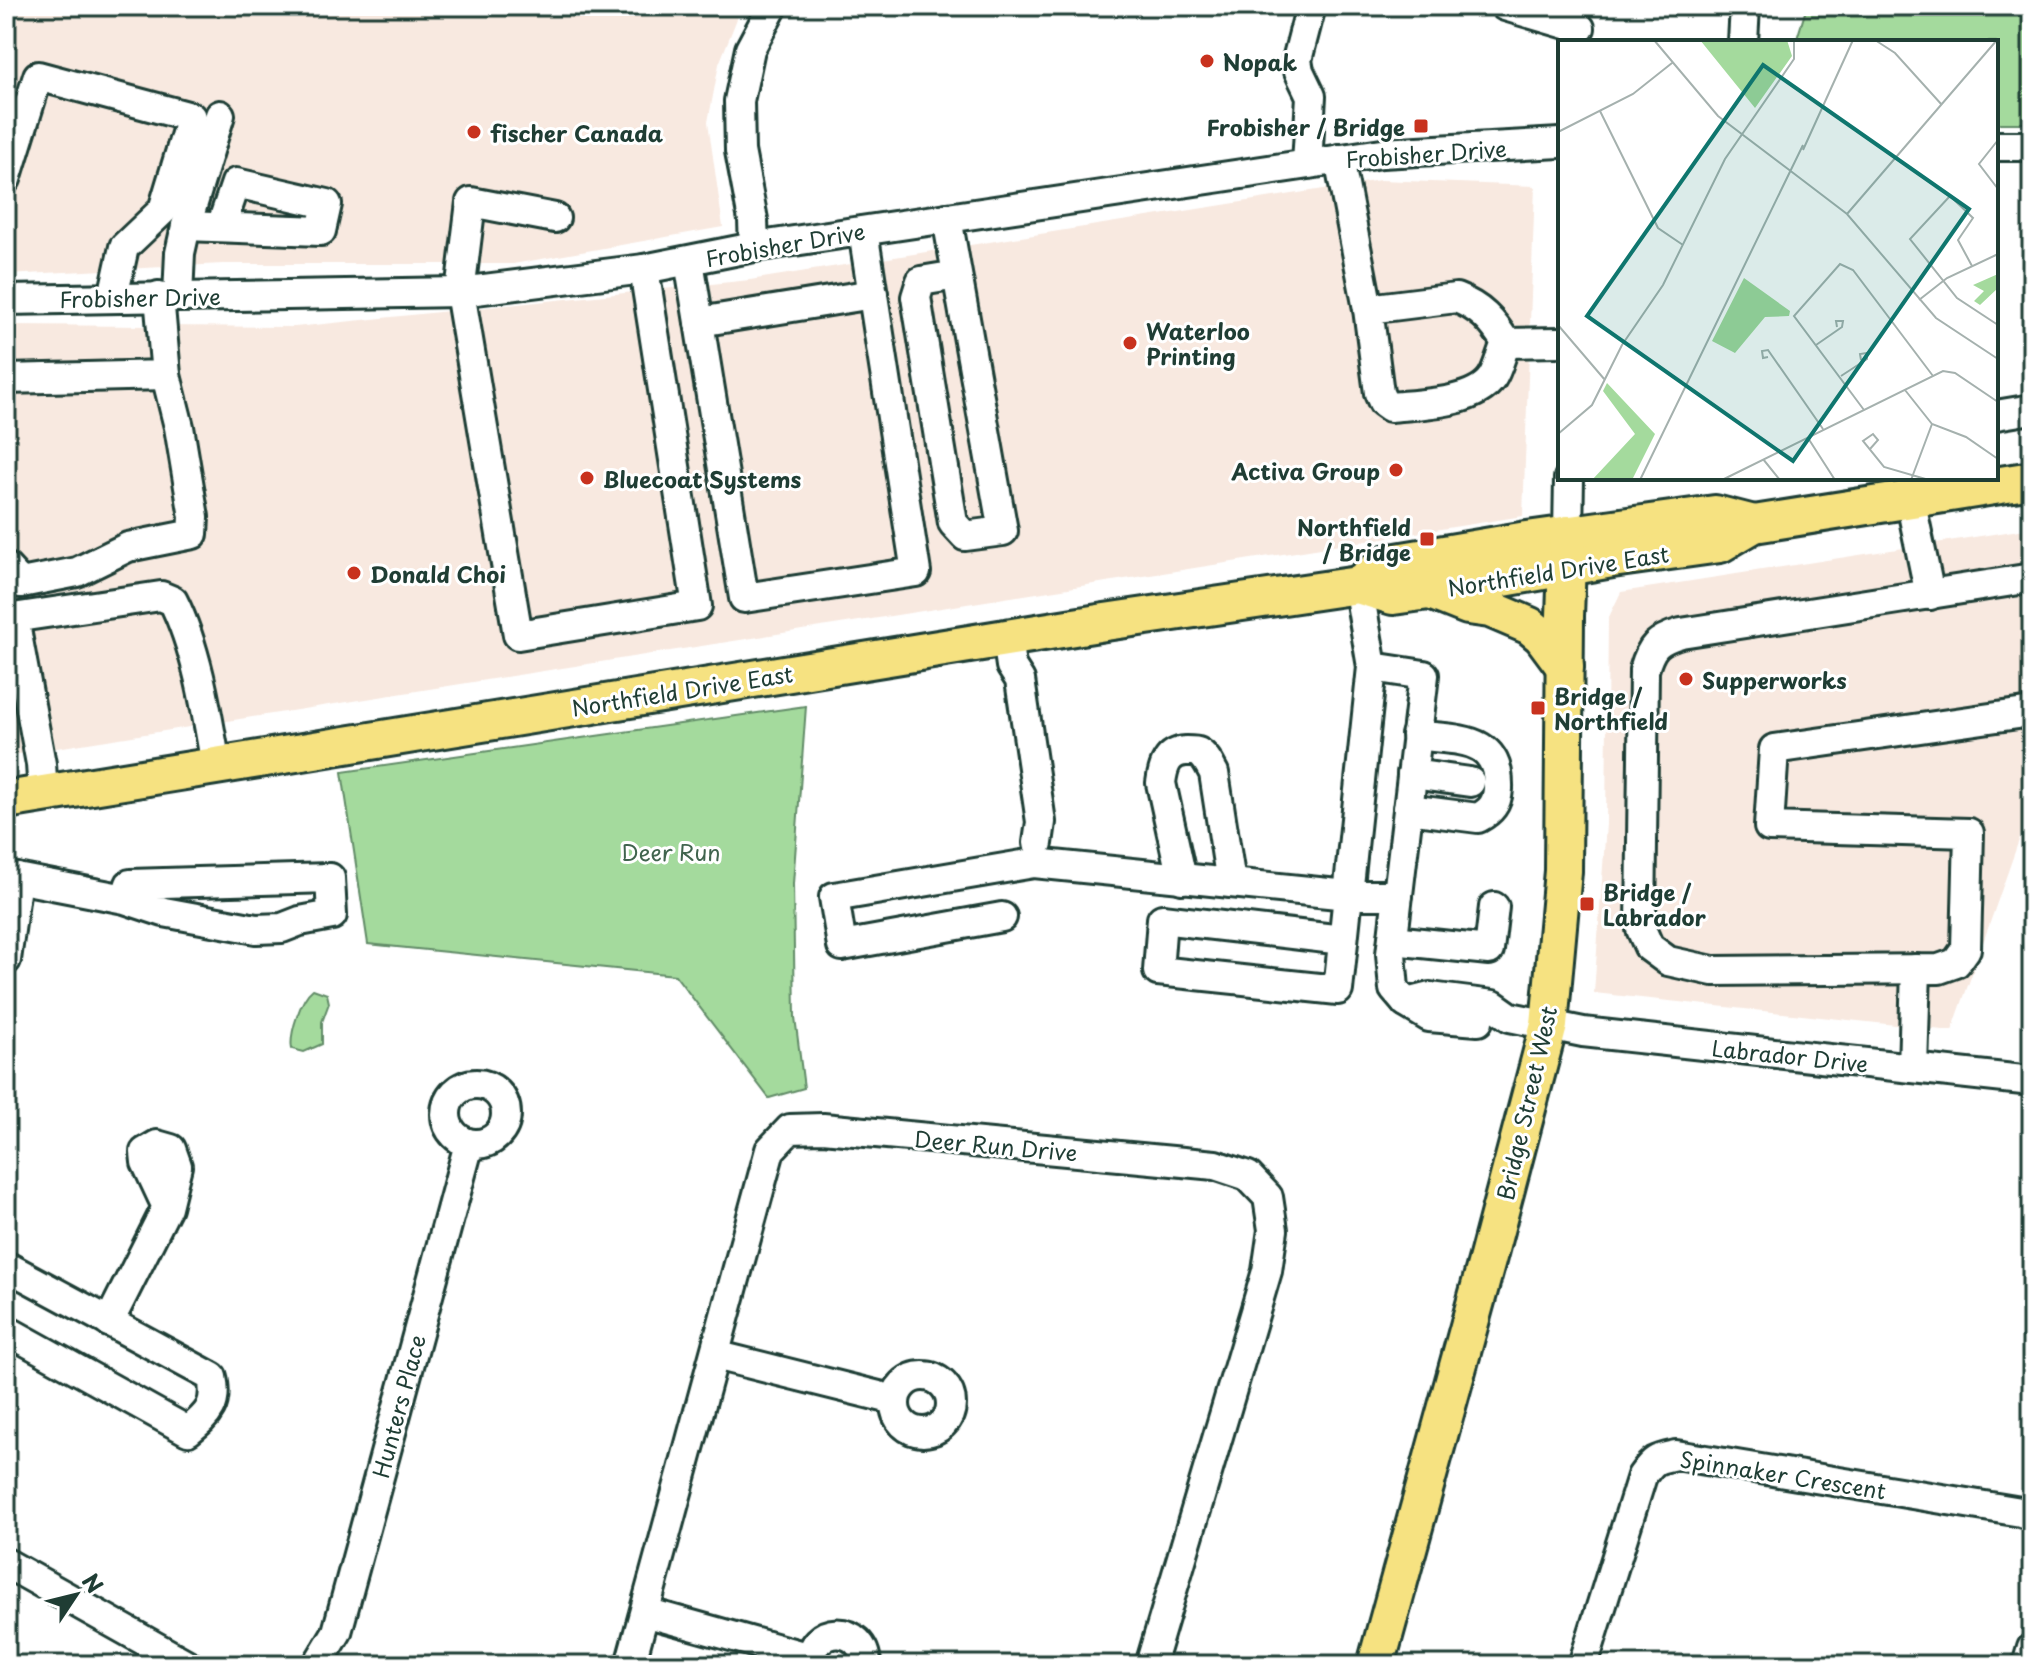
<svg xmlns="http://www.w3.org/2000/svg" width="2038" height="1671" font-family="'Playpen Sans',sans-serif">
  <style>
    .built { fill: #f8e9e0 }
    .green { fill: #a4da9d; stroke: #628c68; stroke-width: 2 }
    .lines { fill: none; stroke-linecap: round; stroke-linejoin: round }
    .minor-casing { stroke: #1f3d34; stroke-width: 34 }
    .major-casing { stroke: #1f3d34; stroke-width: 42 }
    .minor { stroke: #fff; stroke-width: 28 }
    .major { stroke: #f6e281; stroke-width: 36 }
    .poi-dot { fill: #c8321e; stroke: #fff; stroke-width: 3 }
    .labels { text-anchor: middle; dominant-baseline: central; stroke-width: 6; stroke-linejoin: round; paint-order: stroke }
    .poi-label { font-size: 22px; font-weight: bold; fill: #1f3d34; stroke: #fff; text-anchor: start }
    .street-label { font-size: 22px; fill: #1f3d34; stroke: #fff }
    .park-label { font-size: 22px; fill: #40644e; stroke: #fff }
    .inset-road { fill: none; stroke: #a5b1ae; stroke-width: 2 }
    .view { fill: #0f766e; fill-opacity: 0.15; stroke: #0f766e; stroke-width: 4 }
    .inset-edge { fill: none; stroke: #1f3d34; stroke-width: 4 }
  </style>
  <rect width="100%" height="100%" fill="#fff"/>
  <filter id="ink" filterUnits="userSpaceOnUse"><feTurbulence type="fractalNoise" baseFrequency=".0125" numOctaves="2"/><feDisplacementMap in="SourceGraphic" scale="16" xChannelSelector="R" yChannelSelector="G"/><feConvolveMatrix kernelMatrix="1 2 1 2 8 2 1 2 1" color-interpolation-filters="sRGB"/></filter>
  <g filter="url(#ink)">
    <g class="built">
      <path d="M6 6H742L719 64 708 122 723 227 513 264H223L6 275Z"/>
      <path d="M1380 180 1535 186 1523 516 6 756V325L295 327 750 280Z"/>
      <path d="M2032 528V803L1952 1031 1594 993 1606 824 1608 619 1621 592Z"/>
    </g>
    <g class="green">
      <path d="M1807 6H2032V123H1996V42H1796Z"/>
      <path d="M806 706 793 884 795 1017 804 1088 769 1098 675 975 368 944 342 772Z"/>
      <path d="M313 989 327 994 329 1003 322 1022V1044L304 1052 292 1049C289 1034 301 998 313 989Z"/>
    </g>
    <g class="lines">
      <defs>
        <g id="minor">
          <path d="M1505 6 1580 28"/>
          <path d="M1743 42 1745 6"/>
          <path d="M1996 146H2032"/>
          <path d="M1339 159 1368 309"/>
          <path d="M1307 164 1311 96 1299 71 1297 60 1311 6"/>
          <path d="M6 179 38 76 191 117 163 210 124 247 113 297"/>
          <path d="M555 218 471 202 460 292 518 635 697 606 644 269"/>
          <path d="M947 218 1003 531 965 536 953 523 916 297 921 281 957 275"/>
          <path d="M186 226 321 231 327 204 236 183 221 227"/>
          <path d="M754 247 753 220 740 151 739 101 750 49 773 6"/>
          <path d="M689 261 744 598 916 572 863 231"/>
          <path d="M178 296 180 253 186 226 220 115"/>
          <path d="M1456 298C1480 307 1493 321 1506 343 1501 354 1498 369 1492 378 1474 404 1419 404 1390 407L1383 402 1379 393 1368 309Z"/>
          <path d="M6 300 460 292 644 269 754 247 1382 153 1560 143"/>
          <path d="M699 322 873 294"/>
          <path d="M1506 343 1560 342"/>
          <path d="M6 379 166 375 159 296"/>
          <path d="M1996 415 2032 409"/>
          <path d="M1910 499 1930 595"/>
          <path d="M1568 534 1569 478"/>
          <path d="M6 567 21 583 77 572 128 547 193 534 194 517 179 427 166 375"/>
          <path d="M2032 578 1681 633C1657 640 1651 646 1644 670L1641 929 1649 947 1668 961 1713 971 1939 969 1956 963 1966 949 1969 833 1769 827 1774 749 2032 712"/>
          <path d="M14 618 41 764 43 794"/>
          <path d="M6 619 161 596 173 601C197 648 207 713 216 766"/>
          <path d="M1007 638 1011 666 1020 680 1041 822 1038 843"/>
          <path d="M1372 667 1424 675 1391 954 1394 989 1406 1003 1429 1017 1478 1021"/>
          <path d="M1412 774 1470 782"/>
          <path d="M1408 809 1478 818C1491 811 1497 804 1498 789 1500 734 1456 741 1416 735"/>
          <path d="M6 876 125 899 164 912 256 929 282 928 300 921 332 915 330 878 130 884 125 899"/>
          <path d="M1182 879 1161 783C1163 767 1167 752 1186 751 1188 751 1196 751 1198 752 1206 756 1210 766 1214 773L1231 883"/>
          <path d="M1002 917 842 946 834 897 1034 863 1348 895H1398"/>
          <path d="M1343 940 1162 919 1158 971 1338 990 1372 667 1358 585"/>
          <path d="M1393 940 1489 950 1494 907"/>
          <path d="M6 960 17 878"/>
          <path d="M1406 1003 1430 997 1493 1005 1510 1017 1583 1032 2032 1081"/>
          <path d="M1913 1068 1916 969"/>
          <circle cx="476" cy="1114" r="30"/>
          <path d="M6 1266 212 1377C218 1405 209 1414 188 1431L6 1330"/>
          <path d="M109 1322 167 1207 177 1166 171 1149 157 1145 145 1152 146 1162 167 1207"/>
          <path d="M715 1355 895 1400"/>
          <circle cx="923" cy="1404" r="28"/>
          <path d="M6 1563 188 1665"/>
          <path d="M645 1612 810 1658"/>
          <path d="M317 1665 337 1632 469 1144"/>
          <path d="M630 1665 770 1150 790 1129 823 1128 1215 1165 1248 1176 1268 1197 1273 1230 1267 1271 1150 1665"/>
          <path d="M810 1665C808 1624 865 1622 866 1665"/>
          <path d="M1583 1665 1642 1476C1654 1459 1656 1459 1676 1455L2021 1512 2032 1516"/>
          <path d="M2027 1665 2032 1648"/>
        </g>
        <g id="major">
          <path d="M1358 585 1385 564 1527 540 1715 514 1754 524"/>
          <path d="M1433 592 1468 606 1490 609 1530 626 1542 636 1565 667"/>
          <path d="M6 800 1105 622 1358 585 1393 596 1429 591 1612 559 1720 544 1754 524 2032 480"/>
          <path d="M1376 1665 1488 1257 1549 1025 1563 871 1565 616 1568 534"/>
        </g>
      </defs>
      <use href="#minor" class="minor-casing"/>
      <use href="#major" class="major-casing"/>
      <use href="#minor" class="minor"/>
      <use href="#major" class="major"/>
    </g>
  </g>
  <g class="poi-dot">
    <circle cx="1207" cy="61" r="8"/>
    <rect x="1413" y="118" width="16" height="16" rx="4"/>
    <circle cx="474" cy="132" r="8"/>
    <circle cx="1130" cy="343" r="8"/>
    <circle cx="1396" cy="470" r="8"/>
    <circle cx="587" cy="478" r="8"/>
    <rect x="1419" y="531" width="16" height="16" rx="4"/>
    <circle cx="354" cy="573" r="8"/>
    <circle cx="1686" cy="679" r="8"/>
    <rect x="1530" y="700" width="16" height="16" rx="4"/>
    <rect x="1579" y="896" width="16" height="16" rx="4"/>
  </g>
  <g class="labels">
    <g class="poi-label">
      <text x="1223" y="61">Nopak</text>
      <text x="1405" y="126" text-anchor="end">Frobisher / Bridge</text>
      <text x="490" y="132">fischer Canada</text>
      <text x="1146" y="330">Waterloo<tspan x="1146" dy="25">Printing</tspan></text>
      <text x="1380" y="470" text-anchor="end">Activa Group</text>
      <text x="603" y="478">Bluecoat Systems</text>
      <text x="1411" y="526" text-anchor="end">Northfield<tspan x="1411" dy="25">/ Bridge</tspan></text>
      <text x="370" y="573">Donald Choi</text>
      <text x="1702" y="679">Supperworks</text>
      <text x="1554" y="695">Bridge /<tspan x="1554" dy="25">Northfield</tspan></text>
      <text x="1603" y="891">Bridge /<tspan x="1603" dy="25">Labrador</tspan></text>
    </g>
    <g class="street-label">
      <text transform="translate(1426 153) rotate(-4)">Frobisher Drive</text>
      <text transform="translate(785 244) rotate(-10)">Frobisher Drive</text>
      <text transform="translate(140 297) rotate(-1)">Frobisher Drive</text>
      <text transform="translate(1558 570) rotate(-9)">Northfield Drive East</text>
      <text transform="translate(682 690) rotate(-9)">Northfield Drive East</text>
      <text transform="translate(1790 1055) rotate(6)">Labrador Drive</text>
      <text transform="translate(1526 1103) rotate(-77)">Bridge Street West</text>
      <text transform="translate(996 1145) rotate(5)">Deer Run Drive</text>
      <text transform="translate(398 1406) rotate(-75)">Hunters Place</text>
      <text transform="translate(1783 1474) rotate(9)">Spinnaker Crescent</text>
    </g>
    <g class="park-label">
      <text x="671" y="851">Deer Run</text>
    </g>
  </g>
  <g transform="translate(1558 40)">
    <rect width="440" height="440" fill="#fff"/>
    <path d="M142 0H229L234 16 197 68ZM440 234V248L422 265 416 261 426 251 415 245ZM186 238 232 271 231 276 207 277 177 313 154 301ZM49 343 97 394 74 440H34L77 394 45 351Z" fill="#a4da9d"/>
    <path class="inset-road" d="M96 0 160 76 230 129M317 0 337 13 384 65M42 71 100 188 125 205M0 92 75 54 114 23M440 100 421 124 440 149M245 110 295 0M230 129 289 174 378 278 440 319M289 174 439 0M414 226 400 200 415 178 392 156 352 199 399 258 440 285M361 260 389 238 440 214M0 285 47 340M258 305 284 287 285 281H278L279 287M210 317 205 318 204 311 210 310 265 389M283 336 309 319V313L302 314 303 320M347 350 374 384 408 397 440 419M306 370 236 276 282 224 295 230 375 336M0 394 34 365 64 305 105 245 167 119 236 19V0M250 398 277 440M312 409 320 400 315 394 305 401 326 427 371 440M205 419 222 440M82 440 245 105M164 440 385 331 397 333 440 362M353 440 374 384"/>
    <path class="view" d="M205 25 411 169 235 421 29 276Z"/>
    <rect width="440" height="440" class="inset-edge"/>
  </g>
  <rect width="2038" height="1671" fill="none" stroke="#fff" stroke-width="32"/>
  <rect x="16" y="16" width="2006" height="1639" fill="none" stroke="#1f3d34" stroke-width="3" filter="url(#ink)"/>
  <g transform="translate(76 1595) rotate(55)" stroke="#ffffff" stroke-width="6" paint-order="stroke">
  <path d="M0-6L14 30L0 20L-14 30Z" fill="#1f3d34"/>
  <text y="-12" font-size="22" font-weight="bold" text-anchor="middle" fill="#1f3d34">N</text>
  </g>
</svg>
